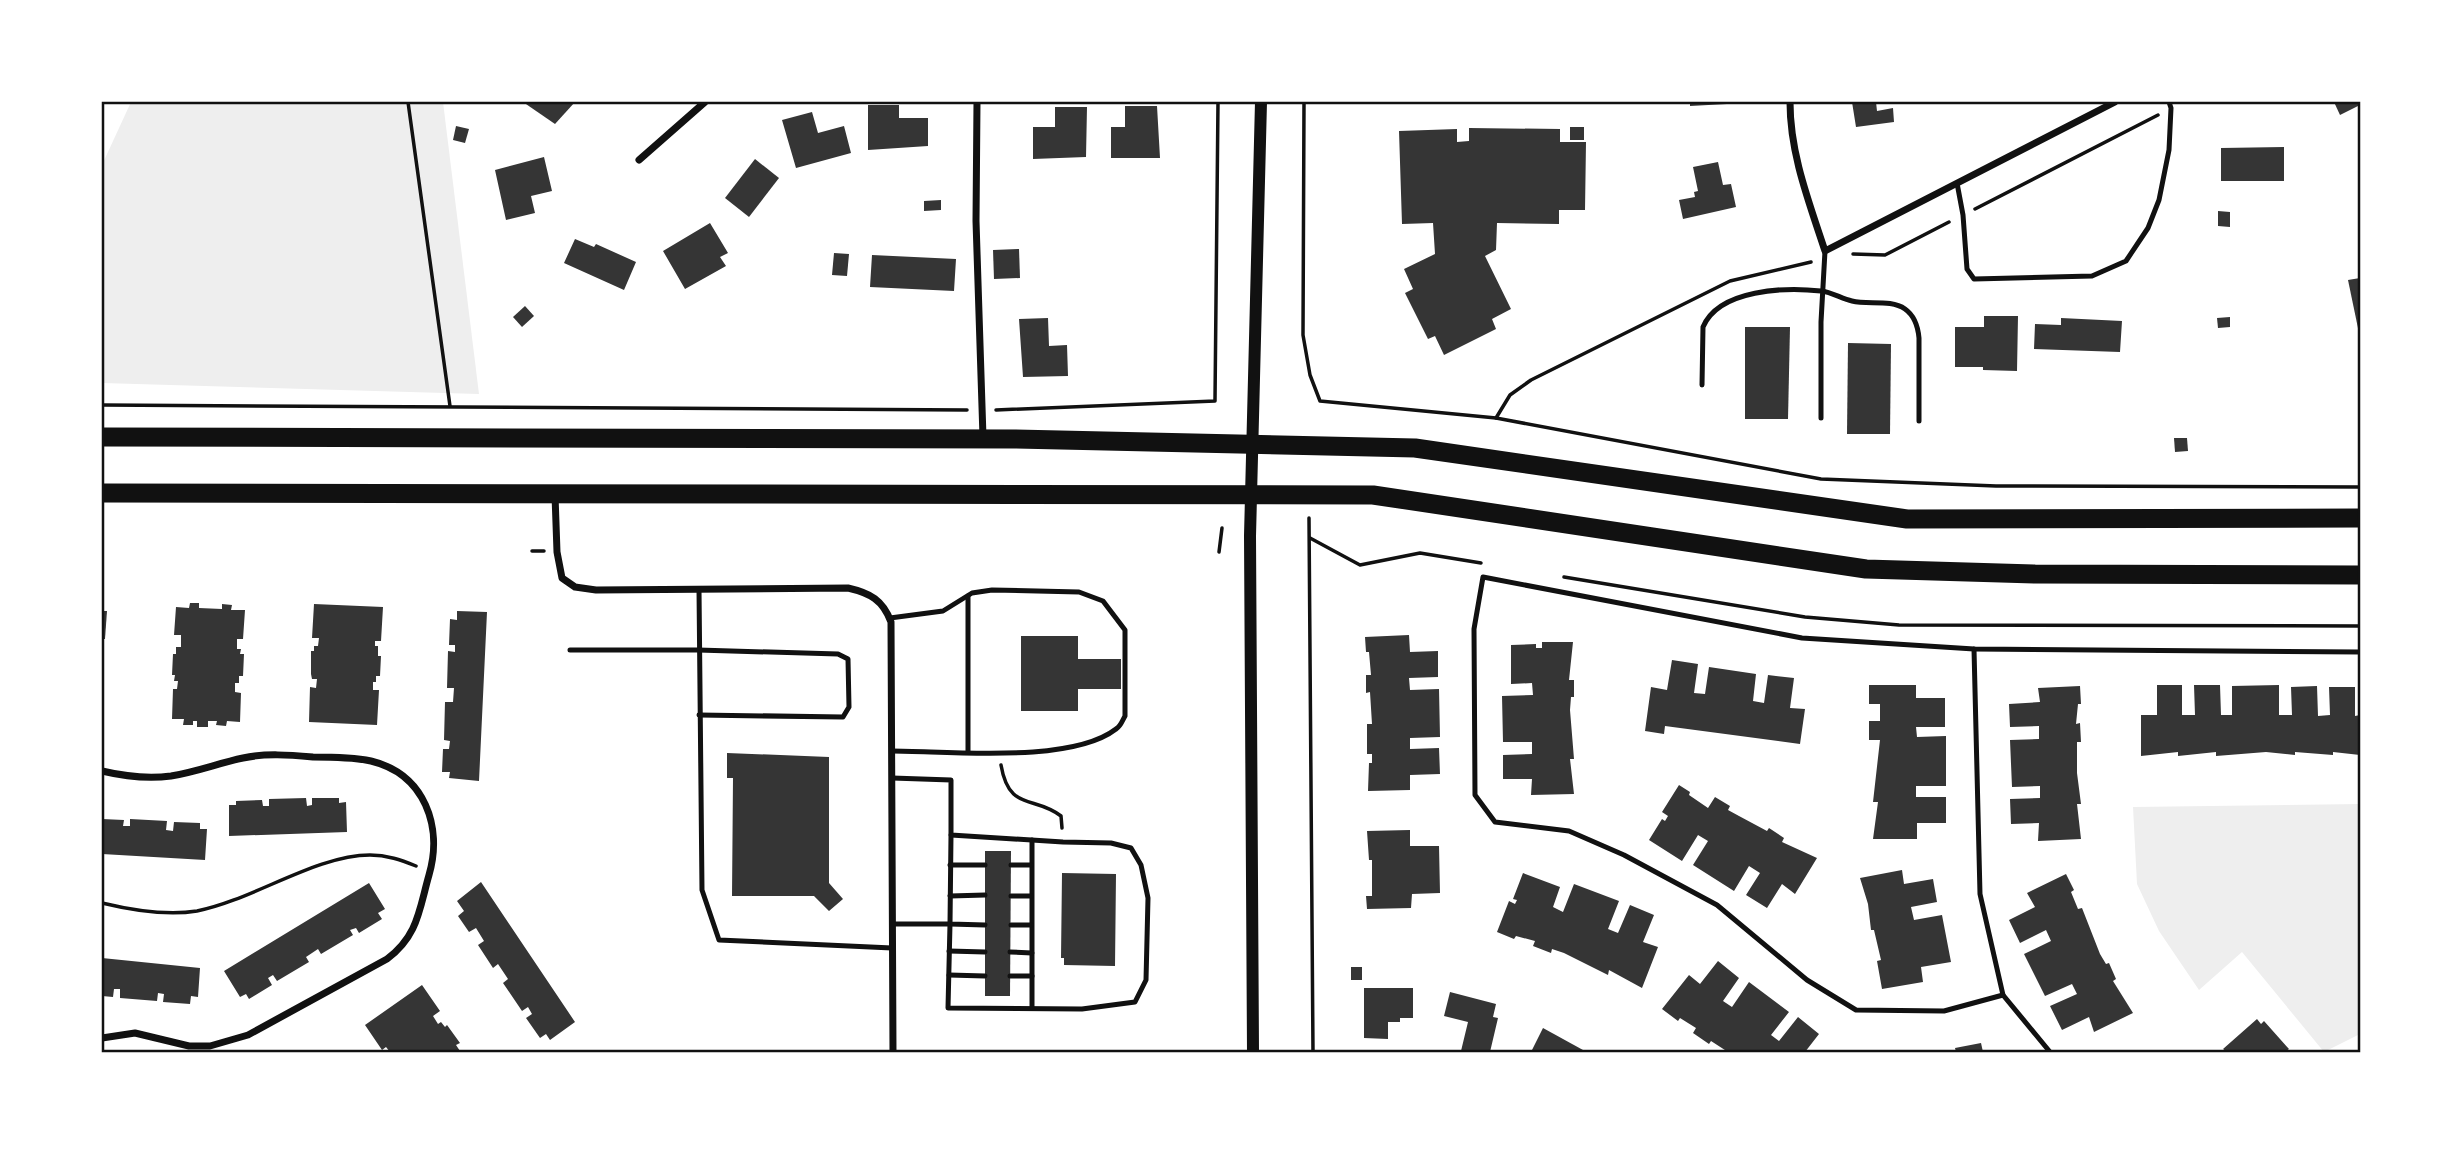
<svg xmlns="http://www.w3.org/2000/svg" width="2462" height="1154" font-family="'Source Sans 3',sans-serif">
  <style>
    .green { fill: #eee }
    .building { fill: #353535 }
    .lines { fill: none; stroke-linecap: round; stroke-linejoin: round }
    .path { stroke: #111; stroke-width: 3.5 }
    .service { stroke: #111; stroke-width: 5 }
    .minor { stroke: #111; stroke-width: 7 }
    .tertiary { stroke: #111; stroke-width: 12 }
    .trunk { stroke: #111; stroke-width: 19 }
    .neatline { fill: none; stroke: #111; stroke-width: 2.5 }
  </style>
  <rect width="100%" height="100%" fill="#fff"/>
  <g class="green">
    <path d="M131 102H443L479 394 102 383V165Z"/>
    <path d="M2360 804V1034L2324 1052 2242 952 2199 990 2159 931 2137 884 2133 807Z"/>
  </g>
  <g class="building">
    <path d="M523 102H575L555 124Z"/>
    <path d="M1690 102H1727V104L1690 106Z"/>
    <path d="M1852 102H1876L1877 111 1893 108 1894 122 1856 127Z"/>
    <path d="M2334 102H2360V105L2340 115Z"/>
    <path d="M868 105H899V118H928V146L868 150Z"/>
    <path d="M1125 106H1157L1160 158H1111V127H1125Z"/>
    <path d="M1055 107H1087L1086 157 1033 159V127H1055Z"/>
    <path d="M812 112 818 133 844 126 851 153 796 168 782 120Z"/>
    <path d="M456 126 469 129 465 143 453 140Z"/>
    <rect x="1570" y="127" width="14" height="13"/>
    <path d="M1469 128 1560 129V142H1586L1585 210H1559V224L1497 223 1496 250 1485 256 1511 309 1492 319 1496 329 1444 355 1435 336 1428 339 1405 293 1413 289 1404 269 1435 254 1433 223 1402 224 1399 131 1457 129V142L1469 141Z"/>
    <path d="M2284 147V181H2221V148Z"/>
    <path d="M544 157 552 191 531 196 535 213 506 220 495 170Z"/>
    <path d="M755 159 779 178 749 217 725 198Z"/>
    <path d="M1718 162 1723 185 1731 184 1736 207 1683 219 1679 200 1695 197 1694 192 1698 191 1693 167Z"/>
    <path d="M941 200V210L924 211V201Z"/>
    <path d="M2218 211 2230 212V227L2218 226Z"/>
    <path d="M710 223 728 253 720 257 726 266 685 289 663 251Z"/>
    <path d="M575 239 594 247 596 244 636 262 624 290 564 263Z"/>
    <path d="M1019 249 1020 278 994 279 993 250Z"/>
    <path d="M834 253 849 254 847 276 832 275Z"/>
    <path d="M872 255 956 259 954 291 870 287Z"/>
    <path d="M2360 278V333H2359L2348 280Z"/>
    <path d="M525 306 534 316 522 327 513 317Z"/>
    <path d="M1984 316H2018L2017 371 1983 370V367H1955V327H1984Z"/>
    <path d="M2230 317V327L2218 328 2217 318Z"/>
    <path d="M1048 318 1049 346 1067 345 1068 376 1023 377 1019 319Z"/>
    <path d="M2061 318 2122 321 2120 352 2034 349 2035 324 2061 325Z"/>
    <path d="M1745 327H1790L1788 419H1745Z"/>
    <path d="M1848 343 1891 344 1890 434H1847Z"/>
    <path d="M2174 438H2187L2188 451 2175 452Z"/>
    <path d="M190 603H199V608L222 609V604L232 605 231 610H245L243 639H237V649H241L240 654H244L243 676H239V683H235V692L241 693 240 722 227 721 226 726 216 725 217 721H208V727H197V721H193V725H183L184 719H172L173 689H177L178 681H174L175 675H172L173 654H176V647H181V635H174L176 607 189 608Z"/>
    <path d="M314 604 383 607 381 641H375V646H378V656H381L380 676H376V682H373V690H379L377 725 309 722 310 687 316 688 317 679H312L311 674V651H314V646H318L319 638H312Z"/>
    <path d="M102 611H107L105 639H102Z"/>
    <path d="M457 611 487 612 479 781 449 778 450 772H442L443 749H449L450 741 444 740 445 702H453L454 688H447L448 651 455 652V645H449L450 619 457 620Z"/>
    <path d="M1409 635 1410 652 1438 651V677L1409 678 1410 690 1439 689 1440 737 1410 738V749L1439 748 1440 774 1410 775V790L1368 791 1369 763H1372V754H1367V724H1372L1370 692 1366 693V675H1371L1369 652H1366L1365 637Z"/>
    <path d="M1021 636H1078V659H1121V689H1078V711H1021Z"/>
    <path d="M1542 642H1573L1569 680H1574V697H1571L1570 710 1574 759H1570L1574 794 1531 795 1532 779H1503V755L1532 754V742H1503L1502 696 1533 695 1532 683 1511 684V645L1536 644V648H1542Z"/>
    <path d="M1672 660 1698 664 1694 693 1705 694 1709 667 1756 674 1753 701 1764 703 1768 675 1794 678 1790 708 1805 709 1800 744 1665 726 1664 734 1645 731 1651 687 1667 690Z"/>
    <path d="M1869 685H1916V698H1945V727H1916L1917 737 1946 736V786H1916V797H1946V823H1917V839H1873L1878 802H1873L1880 740H1869V721H1880V704H1869Z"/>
    <path d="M2157 685H2182V715H2195L2194 685H2220L2221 715H2232V686L2279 685V715H2292L2291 687 2317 686 2318 716 2330 715 2329 687H2355V716L2360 715V755L2333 752V755L2295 752V755L2266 752 2216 756V752L2178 756V752L2141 756V715H2157Z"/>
    <path d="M2080 686 2081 704H2078L2076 724 2080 723 2081 742H2077V773L2081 804H2077L2081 839 2038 841 2039 823 2011 824 2010 799 2040 798V786L2012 787 2010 740 2039 739V726L2010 727 2009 704 2040 702 2038 688Z"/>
    <path d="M727 753 829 757V883L843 899 829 911 814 896H732L733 778H727Z"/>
    <path d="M1679 785 1690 792 1689 795 1708 808 1715 797 1730 806 1728 810 1739 816 1767 831 1769 828 1784 838 1782 842 1817 858 1795 894 1782 884 1767 908 1746 895 1760 873 1749 866 1734 891 1693 865 1708 841 1698 835 1682 861 1649 840 1662 819 1665 821 1668 816 1662 812Z"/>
    <path d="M306 798 307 806 312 805V798H339V803L346 802 347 832 229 836V805H236V801L262 800 263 806H269V799Z"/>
    <path d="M102 819 124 820 123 826H130V819L167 821 166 830 173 831 174 822 200 823V829H207L205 860 102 854Z"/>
    <path d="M1410 830V846H1439L1440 893 1412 894 1411 908 1367 909 1366 896H1372V860H1369L1367 831Z"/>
    <path d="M985 851H1011L1010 996H985Z"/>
    <path d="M1902 870 1904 884 1933 879 1937 902 1911 907 1914 920 1942 915 1951 962 1921 967 1923 982 1882 989 1877 961 1881 960 1874 930H1871L1868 904 1860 878Z"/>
    <path d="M1062 873 1116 874 1115 966 1064 965V958H1061Z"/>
    <path d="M1523 873 1560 887 1553 907 1563 912 1574 884 1619 901 1608 929 1618 933 1630 905 1654 915 1643 942 1658 947 1642 988 1609 970 1608 975 1564 953 1552 949 1551 953 1533 946 1535 941 1516 936 1514 939 1497 932 1509 901 1515 904 1517 900 1513 899Z"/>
    <path d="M2066 874 2074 890 2071 892 2078 909 2082 908 2100 954 2106 964 2109 963 2116 979 2113 981 2133 1013 2094 1032 2089 1017 2062 1030 2050 1006 2077 994 2072 984 2045 996 2024 954 2051 941 2046 930 2020 943 2009 920 2035 907 2027 893Z"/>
    <path d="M481 882 575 1022 550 1040 546 1034 540 1038 526 1018 532 1014 528 1007 522 1011 503 983 508 979 498 964 493 968 478 945 484 941 476 928 469 932 458 916 464 911 457 901Z"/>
    <path d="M369 883 385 909 378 913 382 919 359 933 356 928 350 930 353 935 321 954 318 949 306 957 309 962 277 981 273 975 268 978 272 985 249 999 246 994 240 997 224 971Z"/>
    <path d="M102 958 200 968 198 997 191 996 190 1004 163 1002 164 994 158 993 157 1001 120 998V989H114L113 997 102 996Z"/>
    <path d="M1718 961 1739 978 1723 1001 1732 1007 1749 982 1789 1012 1771 1035 1779 1041 1798 1017 1819 1034 1805 1052H1728L1711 1041 1709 1044 1693 1033 1696 1028 1680 1018 1678 1021 1662 1009 1689 975 1700 984Z"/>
    <rect x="1351" y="967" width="11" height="13"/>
    <path d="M422 985 440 1011 433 1016 438 1024 441 1022 445 1027 447 1025 460 1043 456 1045 460 1051 459 1052H390L386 1047 382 1050 365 1025Z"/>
    <path d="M1364 988H1413V1018H1400V1022H1388V1039L1364 1038Z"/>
    <path d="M1450 992 1496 1004 1493 1017 1498 1018 1490 1052 1461 1051 1468 1022 1444 1016Z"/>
    <path d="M2257 1019 2261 1024 2264 1021 2289 1049 2285 1052H2227L2223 1049Z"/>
    <path d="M1543 1028 1583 1050 1581 1052H1531Z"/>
    <path d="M1981 1043 1983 1052H1956L1955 1048Z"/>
  </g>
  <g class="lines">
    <g class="path">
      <path d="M408 102 450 406"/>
      <path d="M1304 102 1303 335 1310 375 1320 401 1496 418 1821 479 1996 486 2360 487"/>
      <path d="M1975 209 2158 115"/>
      <path d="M1853 254 1885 255 1949 222"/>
      <path d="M102 405 967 410"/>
      <path d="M996 410 1215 401 1218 102"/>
      <path d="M1496 418 1510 395 1531 380 1730 281 1811 262"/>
      <path d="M1309 518 1313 1052"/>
      <path d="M1310 538 1360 565 1420 553 1481 563"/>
      <path d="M532 551H544"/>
      <path d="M1219 552 1222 528"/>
      <path d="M1564 577 1805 617 1899 625 2360 626"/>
      <path d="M1001 765C1009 812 1034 795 1061 816L1062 828"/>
      <path d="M102 903C131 910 167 916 197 911 253 900 316 855 370 855 387 855 401 860 416 866"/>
    </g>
    <g class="service">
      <path d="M1957 183 1963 215 1967 269 1974 279 2092 276 2126 261 2148 228 2159 200 2169 150 2171 108 2169 102"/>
      <path d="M1702 385 1703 327C1719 289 1786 287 1821 291 1832 292 1842 299 1852 301 1868 305 1891 299 1905 309 1915 316 1918 327 1919 338V421"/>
      <path d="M1821 418V322L1825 251"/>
      <path d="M699 589 702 890 719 940 892 948"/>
      <path d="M890 618 943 611 972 593 992 590 1079 592 1103 601 1125 630V716C1122 721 1121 726 1116 729 1071 764 949 751 892 751"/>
      <path d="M1974 649 1980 894 2003 995 2050 1052"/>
      <path d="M570 650H698L838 654 848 659 849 707 843 717 699 715"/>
      <path d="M968 752V596"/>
      <path d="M892 778 951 780V835L1063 842 1111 843 1131 848 1141 865 1148 898 1146 980 1135 1002 1082 1009 948 1008 950 924H892"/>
      <path d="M951 835 950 924 985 925"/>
      <path d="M1032 840V1008"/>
      <path d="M950 865H985"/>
      <path d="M1011 865H1031"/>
      <path d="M950 896 985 895"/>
      <path d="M1011 896H1031"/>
      <path d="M1011 925H1031"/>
      <path d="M949 951 985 952"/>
      <path d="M1010 952 1032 953"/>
      <path d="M949 975 985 976"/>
      <path d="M1010 976H1032"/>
      <path d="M2003 995 1944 1011 1856 1010 1807 980 1717 905 1624 855 1569 831 1495 822 1475 795 1474 629 1483 577 1802 638 1974 649 2360 652"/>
    </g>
    <g class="minor">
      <path d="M977 102 976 221 983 437"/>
      <path d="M1790 102C1790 154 1809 202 1825 251L2115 102"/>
      <path d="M639 160 705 102"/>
      <path d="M555 495 557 552 562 578 575 587 596 590 848 588C870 593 883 600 891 622L893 1052"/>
      <path d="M102 771C123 776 148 779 171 776 196 772 219 763 243 758 265 753 290 755 313 757 332 757 352 757 371 761 425 774 443 827 429 875 419 910 418 936 387 959L248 1035 210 1046H189L135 1033 102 1038"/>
    </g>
    <path class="tertiary" d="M1253 1052 1250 536 1261 102"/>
    <g class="trunk">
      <path d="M102 437 1016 439 1415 448 1907 519 2360 518"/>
      <path d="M102 493 1373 495 1866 569 2035 574 2360 575"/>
    </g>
  </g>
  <rect width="2462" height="1154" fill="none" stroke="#ffffff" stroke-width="206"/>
  <rect x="103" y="103" width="2256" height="948" class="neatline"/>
</svg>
